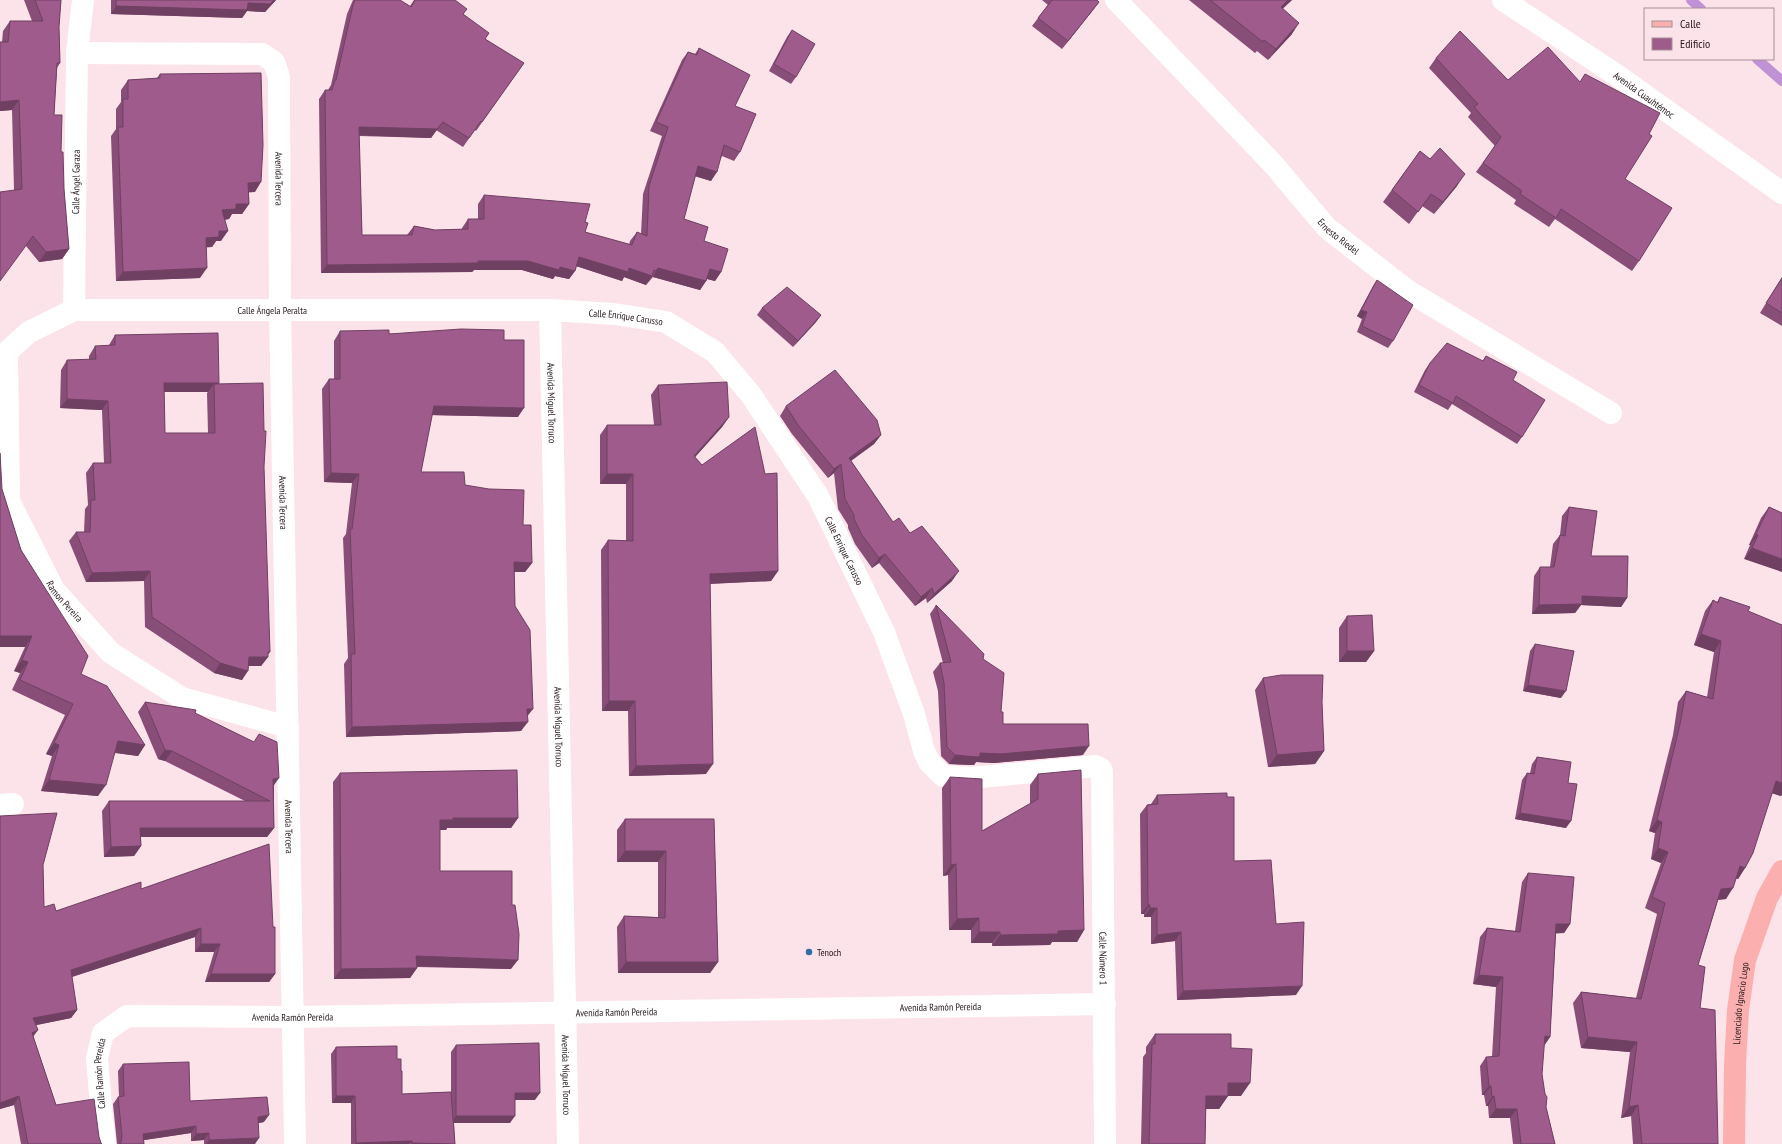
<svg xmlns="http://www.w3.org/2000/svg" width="1782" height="1144" font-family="'PT Sans Narrow',sans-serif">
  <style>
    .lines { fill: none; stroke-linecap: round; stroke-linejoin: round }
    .stream { stroke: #c091d5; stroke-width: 10 }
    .minor { stroke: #fff; stroke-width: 22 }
    .major { stroke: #fbb0af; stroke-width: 22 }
    .wall { fill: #884e78; fill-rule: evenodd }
    .shaded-wall { fill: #6f4062 }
    .building { fill: #9e5b8c; stroke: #6f4062 }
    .poi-dot { fill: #2c6da3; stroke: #fce2e9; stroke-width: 1.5 }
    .labels { text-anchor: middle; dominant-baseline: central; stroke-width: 3; stroke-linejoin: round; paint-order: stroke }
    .street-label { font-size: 10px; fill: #241519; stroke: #fce2e9 }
    .poi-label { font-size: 10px; fill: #241519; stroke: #fce2e9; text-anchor: start }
  </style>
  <rect width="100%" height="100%" fill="#fce2e9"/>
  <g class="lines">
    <g class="stream">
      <path d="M1691 0 1701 9"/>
      <path d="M1757 59 1782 81"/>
    </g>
    <g class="minor">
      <path id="s1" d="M1116 0 1273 164 1327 228 1408 291 1611 413"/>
      <path id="s2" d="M1503 0 1618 76 1782 193"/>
      <path id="s3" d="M77 53 262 54 274 62 279 77 280 311 295 1144"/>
      <path id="s4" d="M74 310 77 53 83 0"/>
      <path id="s5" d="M550 310 568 1144"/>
      <path id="s6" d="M7 352 29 332 74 310H550L614 314 666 322 715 352 751 395 818 496 884 632 914 714 924 751 929 762 943 776 971 778 1096 766 1101 769 1102 772 1105 1144"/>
      <path id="s7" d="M7 352 9 501 54 590 111 653 182 698 288 727"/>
      <path d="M0 805 13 804"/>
      <path id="s8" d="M105 1144 102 1119 97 1058 103 1033 127 1016 293 1017 1105 1004"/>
    </g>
    <path class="major" id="s9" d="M1734 1144 1735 1065 1738 1010 1745 960 1767 898 1782 871"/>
  </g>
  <g class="wall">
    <path d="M24 0H61L59 27 60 63 57 68 54 115 61 152 69 249 62 259 39 262 26 246 14 190 12 110 0 111V42H2L3 31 10 21H32Z"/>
    <path d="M111 0H276L265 12 247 11 242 18 111 14Z"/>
    <path d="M353 0H400L410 6 414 0H455L463 14 485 39 524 63 476 131 475 130 463 147 436 130 431 138 359 136 362 235H407L414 226 435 230 462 229V228L468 219H478V204L484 195 585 222V232L629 245 630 241 637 232 641 234 643 194 662 136 650 131 682 60 688 52 695 54 699 48 735 106 740 152 734 161 722 156 711 181 695 176 684 219 704 241 721 272 715 281 707 279 706 281 700 290 653 277 646 285 624 277 622 281 576 266 575 271 569 279 555 276 553 279 522 270H474L472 272 321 273 319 99 325 90H328L331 85 347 14Z"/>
    <path d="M1042 0H1097L1099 2 1093 10 1062 49 1032 26 1048 5Z"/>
    <path d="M1189 0H1292L1283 8 1292 34 1268 60 1257 51 1255 53Z"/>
    <path d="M792 30 796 77 791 84 769 71 787 37Z"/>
    <path d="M1436 58 1508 80 1625 179 1639 261 1632 271 1555 219 1549 227 1514 204 1516 200 1476 172 1495 146 1468 117 1471 113 1429 68Z"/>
    <path d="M160 74 255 192H249V204L242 214H232L229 219 225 220 221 241H216L212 247H206L200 278 116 281 111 136 116 129V109L121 102V90L128 80 157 78Z"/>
    <path d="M1420 151 1457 186 1434 214 1422 206 1409 224 1383 202Z"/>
    <path d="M1782 277V326L1760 313Z"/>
    <path d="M1377 280 1393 341 1388 348 1357 332 1362 319 1357 316 1373 286Z"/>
    <path d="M762 308 821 315 816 322 793 347 757 315Z"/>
    <path d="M340 331 504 340 518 417 432 415 421 472 465 485 523 525 532 563 525 572H514L515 606 527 716 521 731 346 737 344 664 348 658 343 538 346 534 352 483 324 482 322 389 329 379H334V341Z"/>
    <path d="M115 335 219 383 264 467 268 657 261 666H248L242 680 214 673 145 627 144 581 86 582 69 541 76 532H84L85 509 88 505 86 473 93 463H104L102 410 60 408 61 370 67 360H89V356L95 346H109V345ZM164 392H208L207 393 208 433H165Z"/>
    <path d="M1486 356 1513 380 1522 437 1517 444 1452 404 1448 410 1414 392 1425 370 1430 363 1483 361Z"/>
    <path d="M658 385 729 417 722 427 695 457 778 571 771 581 710 584 706 774 629 776 628 711H602L601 550 608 540 626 541V484H600V435L607 425H654L651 395Z"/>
    <path d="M786 406 881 435 874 444 851 461 893 522 910 533 952 581 927 603 926 598 915 606 879 563 872 568 855 544 848 528V525L838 509 834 473 828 478 792 434 780 416Z"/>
    <path d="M2 489 21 550 81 674 145 745 138 756 115 753 98 796 41 791 52 756 46 754 65 715 12 690 20 673 14 671 25 647H0Z"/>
    <path d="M1569 507 1591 556 1627 598 1621 607 1581 605 1575 613 1532 614 1534 576 1540 567H1550L1553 544 1560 535 1562 516Z"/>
    <path d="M1769 507 1782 513 1744 559 1750 545H1749L1761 518Z"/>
    <path d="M1720 597 1748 611 1781 796 1772 793 1745 868 1738 879 1736 878 1726 899 1718 900 1698 965 1700 1008 1718 1144H1633L1631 1116 1621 1118 1630 1052 1581 1048 1573 1003 1581 992 1636 998 1657 914 1645 908 1661 863 1651 859 1655 833 1649 831 1673 735 1678 702 1686 691 1707 697 1714 652 1694 645 1705 611 1713 600 1717 602Z"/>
    <path d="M936 605 983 659 1001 712 1003 724 1083 755 994 763 976 762 974 765H971L949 764 941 756 938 691 933 672 940 663H943L930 614Z"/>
    <path d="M1347 616 1374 651 1366 662H1339V628Z"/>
    <path d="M1535 644 1561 698 1523 691 1530 651Z"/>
    <path d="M1263 678 1322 702 1324 751 1315 764 1268 767 1255 690Z"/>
    <path d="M145 702 195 713 274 786V828L267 837H141V846L134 856 104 857 102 811 109 801H245L165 761 158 759 138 712Z"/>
    <path d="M1537 757 1568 783 1566 828 1515 819 1522 780 1527 773H1530L1532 764Z"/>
    <path d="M340 773 518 818 511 828H447L446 830H440V871L511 969 417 967V968L410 978 334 979 333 782Z"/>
    <path d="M1038 774 1084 930 1077 942H1052L1050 945 992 946V943H971V930H949L948 875 943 876 942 788 950 777 982 831 1030 804V785Z"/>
    <path d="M1157 795 1227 797 1234 861 1276 924 1296 995 1177 1000 1175 941 1151 944V917H1144V914H1141L1140 814 1147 805 1151 804Z"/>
    <path d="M0 816 43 865 44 907 56 911 141 889 275 974 269 982H205L214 952H195V937L72 977 77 1010 71 1018 36 1025 38 1030 33 1036 56 1105 99 1137 101 1143 102 1144H21L14 1105 0 1109Z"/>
    <path d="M625 819H714L718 962 710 973H618L617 927 624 916 658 917V862H617V830Z"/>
    <path d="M1528 873 1570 924 1564 933H1556L1550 1037 1544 1045 1542 1074 1546 1107 1555 1144H1513L1510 1118H1489L1488 1106H1486L1484 1095H1482L1480 1066 1486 1057H1492L1496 987 1473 984 1480 937 1487 928 1515 931 1522 882Z"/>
    <path d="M1155 1034 1231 1048 1241 1096H1228L1219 1109H1206L1205 1144H1141L1143 1057 1146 1053V1047Z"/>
    <path d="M456 1045 535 1100H515L510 1123H454L455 1144H351V1103H332L331 1054 336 1047 397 1059 402 1094 451 1092V1052Z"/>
    <path d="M123 1064 190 1101 264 1122 258 1123 255 1144H204V1140L191 1141V1133L144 1140V1144H117L113 1104 118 1097H119L118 1071Z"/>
  </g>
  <g class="shaded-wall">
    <path d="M276 0 265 12 247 11 242 18 111 14 116 6Z"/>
    <path d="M1288 0H1292L1273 18 1281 7Z"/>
    <path d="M1099 2 1093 10 1062 49 1068 41Z"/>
    <path d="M1299 23 1292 34 1268 60 1276 49Z"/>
    <path d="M19 100 12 110 0 111V102Z"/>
    <path d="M443 122 431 138 353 135 359 127Z"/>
    <path d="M698 166 717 172 711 181 691 175Z"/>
    <path d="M1465 174 1457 186 1434 214 1443 202Z"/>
    <path d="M261 182 255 192 241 193 248 183Z"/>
    <path d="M236 204H249L242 214H232L229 219 215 220 222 210Z"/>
    <path d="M219 231H228L221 241H216L212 247 199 248 206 238Z"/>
    <path d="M69 249 62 259 39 262 46 252Z"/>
    <path d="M579 257 629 268 652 276 646 285 624 277 622 281 573 265Z"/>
    <path d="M478 261H528L560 267 575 271 569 279 555 276 553 279 522 270H474L472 272 321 273 327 265Z"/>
    <path d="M207 268 200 278 116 281 123 272Z"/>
    <path d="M658 268 706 281 700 290 653 277 656 271Z"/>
    <path d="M710 269 721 272 715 281 703 278Z"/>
    <path d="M1361 310 1367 312 1362 319 1357 316Z"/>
    <path d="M821 315 816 322 793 347 798 341Z"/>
    <path d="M164 383H219L214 390V384L208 392H158Z"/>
    <path d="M67 399 108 401 102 410 60 408Z"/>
    <path d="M434 406 524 408 518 417 427 415Z"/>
    <path d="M729 417 722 427 687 466 694 456Z"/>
    <path d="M881 435 874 444 842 467 849 458Z"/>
    <path d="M841 464 834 473 828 478 834 469Z"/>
    <path d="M331 473 359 474 352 483 324 482Z"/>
    <path d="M607 474H633L626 484H600Z"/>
    <path d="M1756 534 1758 535 1750 545H1749Z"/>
    <path d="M1752 548 1782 559V572L1744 559Z"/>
    <path d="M885 554 879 563 872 568 879 558Z"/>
    <path d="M514 562 532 563 525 572H507Z"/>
    <path d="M150 571 144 581 86 582 92 573Z"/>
    <path d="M778 571 771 581 703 584 710 574Z"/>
    <path d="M959 571 952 581 927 603 934 594Z"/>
    <path d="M932 588 926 598 915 606 921 597Z"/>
    <path d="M1582 596 1627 598 1621 607 1581 605 1575 613 1532 614 1539 605Z"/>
    <path d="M1701 634 1721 641 1714 652 1694 645Z"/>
    <path d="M0 636H32L25 647H0Z"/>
    <path d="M1347 651H1374L1366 662H1339Z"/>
    <path d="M268 652H270L266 657H268L261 666H242L249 657Z"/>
    <path d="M22 660 28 662 20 673 14 671Z"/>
    <path d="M220 663 248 671 242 680 214 673Z"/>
    <path d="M1528 685 1566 691 1561 698 1523 691Z"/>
    <path d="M609 701H635L628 711H602Z"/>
    <path d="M527 709H533L526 718Z"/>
    <path d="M528 722 521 731 346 737 352 727Z"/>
    <path d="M118 741 145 745 138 756 110 752Z"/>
    <path d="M54 743 59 745 52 756 46 754Z"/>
    <path d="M1089 746 1083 755 994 763 976 762 974 765H971L949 764 955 755Z"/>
    <path d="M165 750 172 751 165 761 158 759Z"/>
    <path d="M1324 751 1315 764 1268 767 1277 755Z"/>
    <path d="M713 764 706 774 629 776 636 766Z"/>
    <path d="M279 778 272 788 273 779Z"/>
    <path d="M49 780 106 785 98 796 41 791Z"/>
    <path d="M1776 781 1782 783V795L1781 796 1768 792Z"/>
    <path d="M1520 813 1571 821 1566 828 1515 819Z"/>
    <path d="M453 818H518L511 828H447L446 830H433L440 820Z"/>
    <path d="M1657 820 1662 822 1655 833 1649 831Z"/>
    <path d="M140 828H274L267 837H134Z"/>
    <path d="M141 846 134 856 104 857 111 847Z"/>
    <path d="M1658 848 1668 852 1661 863 1651 859Z"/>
    <path d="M625 851H666L658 862H617Z"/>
    <path d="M956 864 948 875 943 876 951 865Z"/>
    <path d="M1740 866 1745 868 1738 879 1732 877Z"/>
    <path d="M1733 888 1726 899 1714 900 1721 889Z"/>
    <path d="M1148 905H1150L1144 914H1141Z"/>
    <path d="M1150 908H1157L1151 917H1144Z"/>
    <path d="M979 918 971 930H949L957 919Z"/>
    <path d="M1556 924H1570L1564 933 1549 934Z"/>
    <path d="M201 928 195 937 65 979 71 970Z"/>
    <path d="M1084 930 1077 942H1052L1050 945 992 946 1000 935 1058 931Z"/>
    <path d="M979 932H1000L992 943H971Z"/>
    <path d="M1181 932 1175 941 1151 944 1157 935Z"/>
    <path d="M201 944H220L214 952H195Z"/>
    <path d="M416 956 518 960 511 969 409 966Z"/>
    <path d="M626 962H718L710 973H618Z"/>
    <path d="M417 968 410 978 334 979 341 969Z"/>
    <path d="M211 974H275L269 982H205Z"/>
    <path d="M1479 975 1503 977 1496 987 1473 984Z"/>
    <path d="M1302 986 1296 995 1177 1000 1183 991Z"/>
    <path d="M77 1010 71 1018 27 1027 33 1018Z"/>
    <path d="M38 1030 32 1038V1033Z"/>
    <path d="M1545 1036 1550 1037 1544 1046Z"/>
    <path d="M1588 1037 1637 1042 1630 1052 1581 1048Z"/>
    <path d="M1228 1083H1250L1241 1096H1228L1219 1109H1197L1206 1096Z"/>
    <path d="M1489 1086H1491L1484 1095H1482Z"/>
    <path d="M515 1093H540L535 1100H510Z"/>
    <path d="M19 1096 14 1105 0 1109V1103Z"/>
    <path d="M336 1096H355L351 1103H332Z"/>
    <path d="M1494 1096 1488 1106H1486L1492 1097Z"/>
    <path d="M1638 1105 1631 1116 1621 1118 1629 1107Z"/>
    <path d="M1496 1109H1517L1510 1118H1489Z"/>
    <path d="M269 1115 264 1122 254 1124 258 1117Z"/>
    <path d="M456 1116H515L510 1123H451Z"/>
    <path d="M196 1126 191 1133 138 1141 143 1134Z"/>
    <path d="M209 1133 204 1140 191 1141 196 1134Z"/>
    <path d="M259 1138 255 1144H206L209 1140Z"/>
    <path d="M412 1141 409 1144H356V1143Z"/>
    <path d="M412 1143 447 1144H411Z"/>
  </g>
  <g class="building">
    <path d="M35 0H61L59 27 60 63H57L54 115H62L61 152H63L64 189 69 249 46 252 33 236 0 281V192L22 189 19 100 0 102V42H8L10 21H43Z"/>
    <path d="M116 0H274L270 4 248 3 247 10 116 6Z"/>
    <path d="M355 0H400L411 7 415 0H455L467 9 463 14 489 33 485 39 524 63 482 122 481 121 469 138 443 122 437 129 359 127 362 235H412L414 226 435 230 468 229V219H484V195L590 204 585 222 588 223 585 232 632 245 637 232 647 236 649 186 668 127 656 122 688 52 697 55 699 48 750 75 735 106 756 114 740 152 724 145 717 172 698 166 684 219 708 227 704 241 728 249 721 272 710 269 706 281 658 268 656 271 654 270 652 276 629 268 628 272 579 257 575 271 560 267 559 270 528 261H478V263L327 265 325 90H332L335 80H336L353 5Z"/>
    <path d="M1052 0H1097L1099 2 1068 41 1038 18Z"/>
    <path d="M1210 0H1288L1281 7 1299 23 1276 49 1264 40 1263 42Z"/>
    <path d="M792 30 815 44 796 77 774 64Z"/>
    <path d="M1460 31 1508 80 1548 47 1580 82 1585 74 1660 113 1649 134 1652 136 1625 179 1672 208 1639 261 1561 209 1556 218 1520 194 1522 191 1483 163 1501 137 1474 107 1478 104 1436 58Z"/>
    <path d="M261 73 263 145 261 182 248 183 249 204H236V209L222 210 228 231H219V237L206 238 207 268 123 272 118 127H123V99H128V80L160 78V74Z"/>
    <path d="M1440 148 1465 174 1443 202 1431 194 1418 212 1392 190 1420 151 1430 159Z"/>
    <path d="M1782 278V313L1766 303Z"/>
    <path d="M1377 280 1413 305 1393 341 1362 326 1367 312 1361 310Z"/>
    <path d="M787 287 821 315 798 341 762 308Z"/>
    <path d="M461 329 504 330V340H524V408L434 406 421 472H464L465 485 489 489 524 490 523 525H531L532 563 514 562 515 606 530 630 533 709H527L528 722 352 727 351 654H355L350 529H352L359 474 331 473 329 379H340V331L389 330V334Z"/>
    <path d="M218 333 219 383H164L165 433H215L214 384 263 383 264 431H266L264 467 270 652H268V657H249L248 671 220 663 152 617 150 571 92 573 76 532H90L91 500H95L93 463H111L108 401 67 399V360L96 359 95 346 115 345V335Z"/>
    <path d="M1447 343 1483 361 1486 356 1517 372 1513 380 1545 400 1522 437 1456 396 1453 403 1419 385 1430 363Z"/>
    <path d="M835 370 877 420 881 435 849 458 893 522 899 518 910 533 922 526 959 571 934 594 932 588 921 597 885 554 879 558 862 535 854 519V515L845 499 841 464 834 469 798 425 786 406Z"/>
    <path d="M727 382 729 417 694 456 702 465 755 427 765 474 777 473 778 571 710 574 713 764 636 766 635 701H609L608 540 633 541V474H607V425H661L658 385Z"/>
    <path d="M0 453 2 489 21 550 88 656 81 674 107 686 145 745 118 741 106 785 49 780 59 745 54 743 73 704 20 680 28 662 22 660 32 636H0Z"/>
    <path d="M1569 507 1597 511 1591 556H1628L1627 598 1582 596V604L1539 605 1540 567H1554L1560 535 1565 536Z"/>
    <path d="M1769 507 1782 513V559L1752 548 1758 535 1756 534Z"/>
    <path d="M1720 597 1750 607 1748 611 1782 625V783L1776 781 1753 853 1745 868 1740 866 1733 888 1721 889 1698 965 1705 967 1700 1008 1715 1010 1718 1144H1642L1638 1105 1629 1107 1637 1042 1588 1037 1581 992 1641 999 1665 903 1652 897 1668 852 1658 848 1662 822 1657 820 1680 724 1686 691 1713 699 1721 641 1701 634 1713 600 1718 603Z"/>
    <path d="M936 605 984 654 983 659 1004 673 1001 712H1003V724H1088L1089 746 1001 754 980 753V756L977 757 955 755 947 747 944 683 940 663 951 662Z"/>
    <path d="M1372 615 1374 651H1347V616Z"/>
    <path d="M1535 644 1574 651 1566 691 1528 685Z"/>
    <path d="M1281 675H1323L1322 702 1324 751 1277 755 1263 678Z"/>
    <path d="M145 702 196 710 195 713 254 742 259 734 277 742 279 778 273 779 274 828H140L141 846 111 847 109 801H270L172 751 165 750Z"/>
    <path d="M1537 757 1571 762 1568 783 1577 784 1571 821 1520 813 1527 773 1534 774Z"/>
    <path d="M517 770 518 818H453V820H440V871H512V905H515L519 934 518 960 416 956 417 968 341 969 340 773Z"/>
    <path d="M1081 770 1084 930 1058 931V934L1000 935V932H979V918L957 919 956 864 951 865 950 777 982 779V831L1038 799V774Z"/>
    <path d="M1227 793V797H1234V861L1271 860 1276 924 1304 922 1302 986 1183 991 1181 932 1157 935V908H1150V905H1148L1147 805 1158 804 1157 795Z"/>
    <path d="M57 813 43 865 44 907 54 904 56 911 141 882V889L269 844 273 927H275V974H211L220 944H201V928L71 970 77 1010 33 1018 38 1030 32 1033 56 1105 94 1099 99 1137 101 1143 102 1144H28L19 1096 0 1103V816Z"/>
    <path d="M625 819H714L718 962H626L624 916 665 918 666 851H625Z"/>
    <path d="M1528 873 1574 877 1570 924H1556L1550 1037 1545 1036 1542 1074 1545 1094 1547 1097 1546 1107 1555 1144H1521L1517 1109H1496L1494 1096 1492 1097 1491 1086H1489L1486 1057 1499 1056 1503 977 1479 975 1487 928 1520 932Z"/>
    <path d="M1155 1034H1231V1048L1252 1049 1250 1083H1228V1096H1206L1205 1144H1149L1152 1044H1155Z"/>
    <path d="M539 1043 540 1093H515V1116H456V1045Z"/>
    <path d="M397 1046V1059H401V1071H402V1094L451 1092 455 1144 412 1143V1141L356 1143 355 1096H336V1047Z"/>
    <path d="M189 1062 190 1101 267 1097 269 1115 258 1117 259 1138 209 1140V1133L196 1134V1126L143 1134 144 1144H120L121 1142 122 1136 118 1097 124 1096 123 1064Z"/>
  </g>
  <circle class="poi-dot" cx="809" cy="952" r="4"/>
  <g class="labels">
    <g class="street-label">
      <text stroke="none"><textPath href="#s2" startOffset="170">Avenida Cuauhtémoc</textPath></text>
      <text stroke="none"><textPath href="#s3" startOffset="317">Avenida Tercera</textPath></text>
      <text stroke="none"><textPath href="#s4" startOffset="128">Calle Ángel Garaza</textPath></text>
      <text stroke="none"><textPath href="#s1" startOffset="325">Ernesto Riedel</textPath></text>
      <text stroke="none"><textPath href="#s6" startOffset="278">Calle Ángela Peralta</textPath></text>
      <text stroke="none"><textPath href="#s6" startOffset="632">Calle Enrique Carusso</textPath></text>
      <text stroke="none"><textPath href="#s5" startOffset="93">Avenida Miguel Torruco</textPath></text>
      <text stroke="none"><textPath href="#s3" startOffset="641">Avenida Tercera</textPath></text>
      <text stroke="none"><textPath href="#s6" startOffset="968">Calle Enrique Carusso</textPath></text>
      <text stroke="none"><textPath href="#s7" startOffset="264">Ramon Pereira</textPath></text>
      <text stroke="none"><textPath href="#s5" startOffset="417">Avenida Miguel Torruco</textPath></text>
      <text stroke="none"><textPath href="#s3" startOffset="965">Avenida Tercera</textPath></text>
      <text stroke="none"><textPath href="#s6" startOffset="1565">Calle Número 1</textPath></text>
      <text stroke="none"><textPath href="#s9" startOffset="141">Licenciado Ignacio Lugo</textPath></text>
      <text stroke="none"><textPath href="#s8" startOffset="955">Avenida Ramón Pereida</textPath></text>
      <text stroke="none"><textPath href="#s8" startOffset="631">Avenida Ramón Pereida</textPath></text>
      <text stroke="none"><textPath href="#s8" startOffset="307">Avenida Ramón Pereida</textPath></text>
      <text stroke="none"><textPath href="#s8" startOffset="71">Calle Ramón Pereida</textPath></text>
      <text stroke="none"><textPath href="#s5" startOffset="765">Avenida Miguel Torruco</textPath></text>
    </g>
    <g class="poi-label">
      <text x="817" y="952">Tenoch</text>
    </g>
  </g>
  <rect x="1644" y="8" width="130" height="52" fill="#fce2e9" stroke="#a69096"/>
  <rect x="1652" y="21" width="20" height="6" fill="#fbb0af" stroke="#a69096"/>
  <text x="1680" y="28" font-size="12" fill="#241519">Calle</text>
  <rect x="1652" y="38" width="20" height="12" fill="#9e5b8c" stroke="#a69096"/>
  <text x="1680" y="48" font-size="12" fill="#241519">Edificio</text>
</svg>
